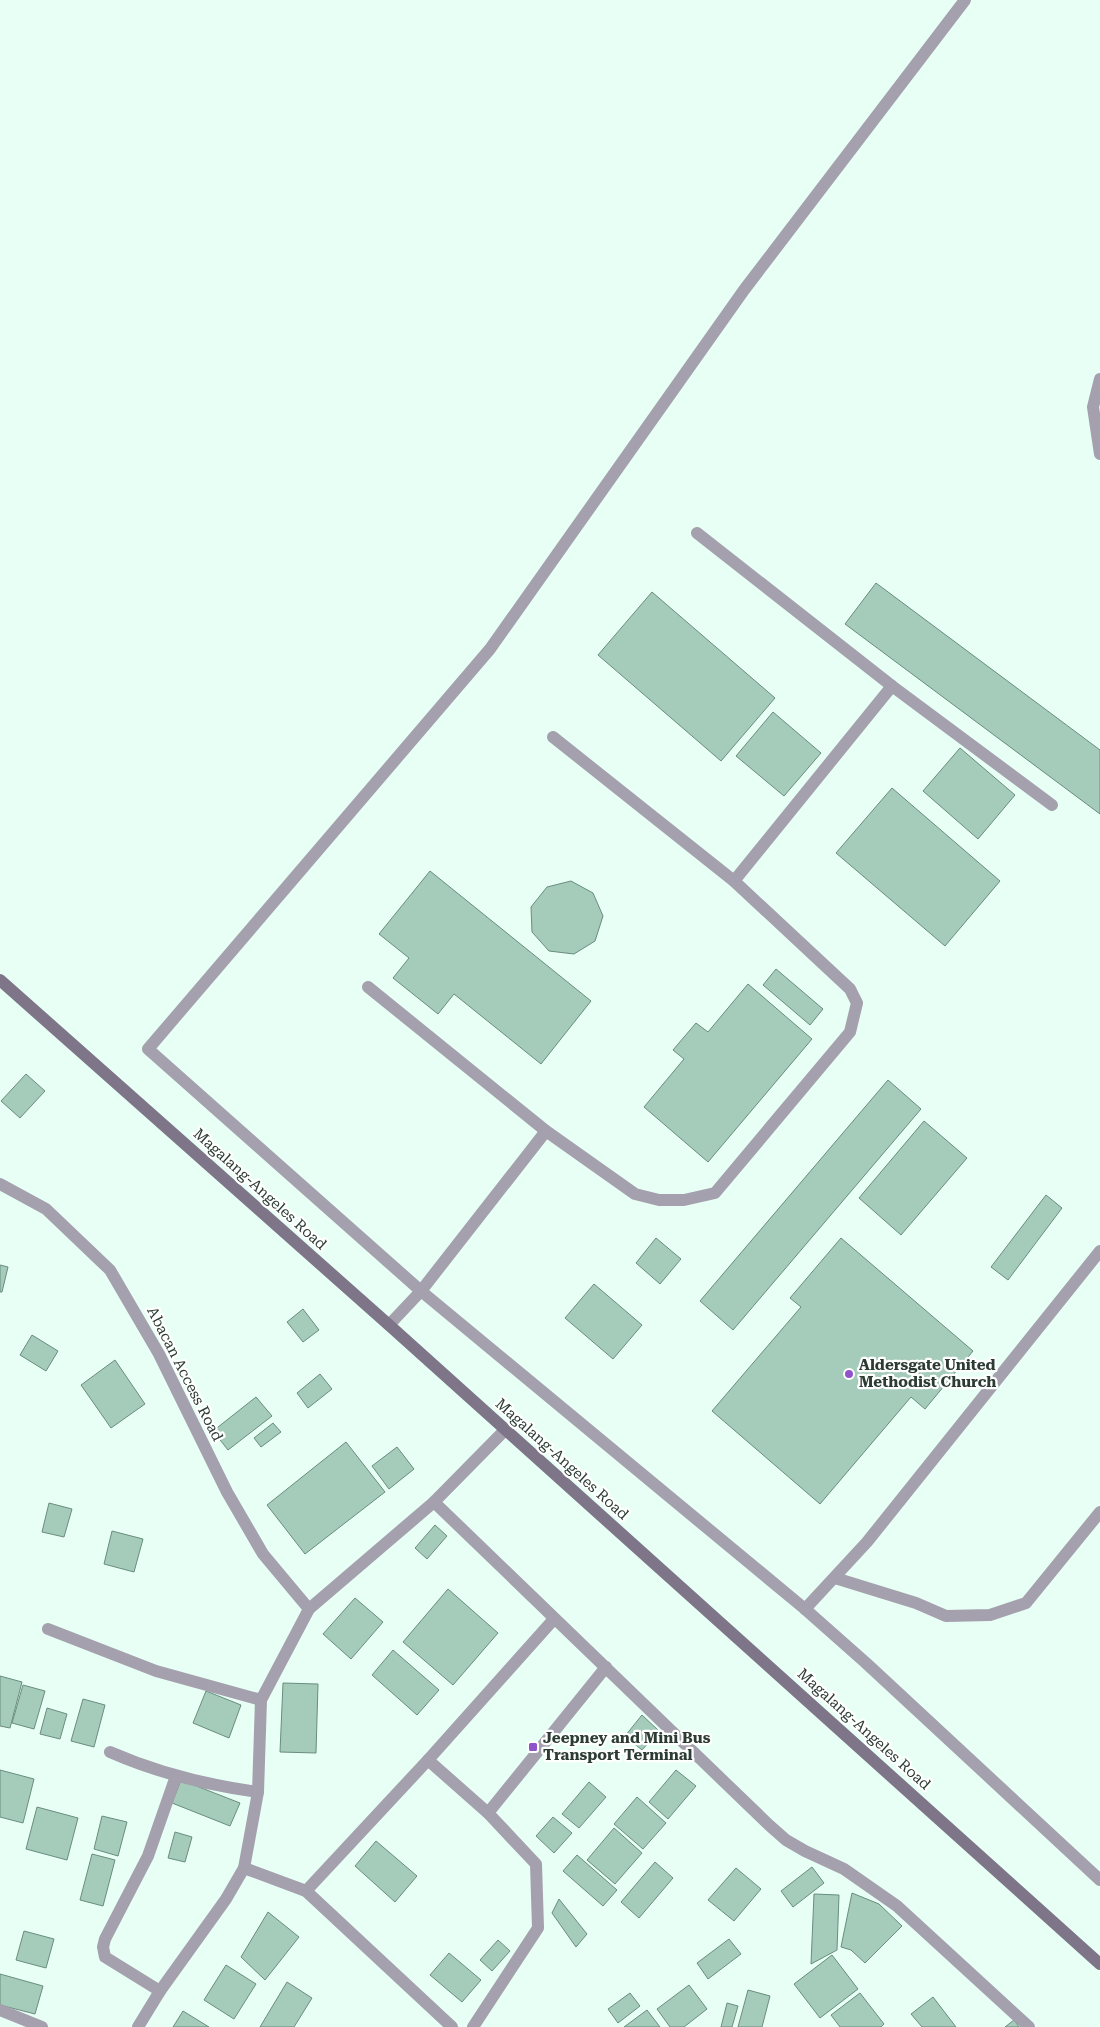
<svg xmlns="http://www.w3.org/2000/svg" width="1100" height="2027" font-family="'Roboto Serif',serif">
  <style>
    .building { fill: #a5cbbb; stroke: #698d7e }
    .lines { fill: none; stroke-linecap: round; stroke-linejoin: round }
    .service { stroke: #a5a0ad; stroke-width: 12 }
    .minor { stroke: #a5a0ad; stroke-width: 12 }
    .tertiary { stroke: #a5a0ad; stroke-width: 12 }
    .secondary { stroke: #7e7589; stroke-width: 12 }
    .poi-dot { fill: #8f53ca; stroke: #fff; stroke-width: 2 }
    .labels { text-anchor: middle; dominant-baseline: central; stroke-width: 4.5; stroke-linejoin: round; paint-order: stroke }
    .street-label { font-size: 15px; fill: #2c3c35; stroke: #fff }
    .poi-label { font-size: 15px; font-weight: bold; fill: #2c3c35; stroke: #fff; text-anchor: start }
  </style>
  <rect width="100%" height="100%" fill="#e7fff4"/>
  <g class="building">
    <path d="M876 583 1100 750V814L845 624Z"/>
    <path d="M652 592 775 698 721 761 598 655Z"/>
    <path d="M773 712 821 753 784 796 736 756Z"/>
    <path d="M960 748 1015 795 978 839 923 791Z"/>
    <path d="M892 788 1000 881 945 946 836 853Z"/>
    <path d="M430 871 591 1001 541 1064 454 994 438 1014 393 978 409 958 379 934Z"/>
    <path d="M571 881 593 893 603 916 595 941 574 954 549 951 532 932 531 907 547 887Z"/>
    <path d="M776 969 823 1009 810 1025 763 985Z"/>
    <path d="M748 984 812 1039 708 1162 644 1107 684 1059 673 1050 696 1023 708 1032Z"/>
    <path d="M26 1074 45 1091 20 1118 1 1101Z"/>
    <path d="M888 1080 921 1109 733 1330 700 1301Z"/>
    <path d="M924 1121 967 1158 901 1235 859 1198Z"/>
    <path d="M1046 1195 1062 1208 1008 1280 991 1267Z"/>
    <path d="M656 1238 681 1259 660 1284 636 1263Z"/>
    <path d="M841 1238 973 1351 925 1409 911 1397 820 1504 712 1411 801 1307 790 1298Z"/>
    <path d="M0 1265 8 1267 2 1292H0Z"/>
    <path d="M594 1284 642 1325 613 1359 565 1318Z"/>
    <path d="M303 1309 319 1330 303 1342 287 1322Z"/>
    <path d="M32 1335 58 1351 46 1371 20 1355Z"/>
    <path d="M115 1360 145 1404 111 1428 81 1385Z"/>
    <path d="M320 1374 332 1389 308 1408 297 1393Z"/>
    <path d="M256 1397 272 1416 228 1450 213 1431Z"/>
    <path d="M273 1423 281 1432 261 1447 254 1438Z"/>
    <path d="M346 1442 385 1492 305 1554 267 1505Z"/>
    <path d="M397 1447 414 1469 389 1489 372 1466Z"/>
    <path d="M49 1503 72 1509 64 1537 42 1532Z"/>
    <path d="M435 1525 447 1536 427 1559 415 1548Z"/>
    <path d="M112 1531 143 1539 134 1572 104 1564Z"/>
    <path d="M448 1589 498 1633 453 1685 403 1642Z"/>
    <path d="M355 1598 383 1622 351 1659 323 1634Z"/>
    <path d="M393 1650 439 1690 417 1715 372 1675Z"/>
    <path d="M0 1676 22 1682 10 1728 0 1726Z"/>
    <path d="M283 1683 318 1684 316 1753 280 1752Z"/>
    <path d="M23 1685 45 1691 34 1729 12 1723Z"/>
    <path d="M206 1691 241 1705 229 1738 193 1723Z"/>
    <path d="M83 1699 105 1705 94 1747 71 1741Z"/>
    <path d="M47 1708 67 1714 60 1739 40 1734Z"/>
    <path d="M642 1715 659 1731 642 1750 625 1736Z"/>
    <path d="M0 1770 34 1779 23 1823 0 1817Z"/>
    <path d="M676 1770 696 1786 668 1819 649 1802Z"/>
    <path d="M181 1780 240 1803 230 1826 172 1803Z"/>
    <path d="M589 1782 606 1797 579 1828 562 1814Z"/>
    <path d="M637 1797 666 1823 643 1849 614 1824Z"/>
    <path d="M37 1807 78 1818 67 1860 26 1849Z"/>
    <path d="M102 1816 127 1822 118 1856 94 1849Z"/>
    <path d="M553 1817 572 1833 554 1853 536 1836Z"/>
    <path d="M614 1828 642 1853 615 1884 587 1860Z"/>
    <path d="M175 1832 192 1837 185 1862 168 1858Z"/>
    <path d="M376 1841 417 1876 395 1902 355 1866Z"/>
    <path d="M92 1854 115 1860 103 1906 80 1900Z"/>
    <path d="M577 1855 617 1890 603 1906 563 1871Z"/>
    <path d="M655 1862 673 1878 639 1918 621 1902Z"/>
    <path d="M812 1867 824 1883 793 1907 781 1891Z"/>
    <path d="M736 1868 761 1889 734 1921 708 1900Z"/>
    <path d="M852 1893 879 1904 902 1926 865 1963 851 1950 841 1947Z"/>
    <path d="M814 1894 839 1895 837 1950 811 1964Z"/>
    <path d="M559 1899 587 1934 576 1947 552 1913Z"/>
    <path d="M268 1912 299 1937 265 1980 241 1957Z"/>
    <path d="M24 1931 54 1939 46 1968 16 1960Z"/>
    <path d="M729 1939 741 1954 708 1979 697 1963Z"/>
    <path d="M498 1940 510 1951 492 1971 480 1960Z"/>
    <path d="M449 1953 481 1980 462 2002 430 1975Z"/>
    <path d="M832 1955 858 1989 820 2018 794 1984Z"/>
    <path d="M226 1965 256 1984 234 2019 204 2000Z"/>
    <path d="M0 1974 43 1986 35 2014 0 2005Z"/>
    <path d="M287 1982 312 1998 294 2027H260Z"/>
    <path d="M689 1985 707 2009 684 2027H670L657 2009Z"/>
    <path d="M748 1990 770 1996 762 2027H738Z"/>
    <path d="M630 1993 640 2006 618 2023 608 2009Z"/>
    <path d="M860 1993 884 2024 881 2027H840L831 2015Z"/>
    <path d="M933 1997 956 2027H922L911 2014Z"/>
    <path d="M727 2003 738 2006 732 2027H721Z"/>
    <path d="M647 2010 660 2027H624Z"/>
    <path d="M183 2011 209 2027H173Z"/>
    <path d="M1014 2020 1019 2027H1005Z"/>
  </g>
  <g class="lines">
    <g class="service">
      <path d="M1100 379 1093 407 1100 454"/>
      <path d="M697 533 892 686 1052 805"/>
      <path d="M734 881 892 686"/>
      <path d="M368 987 546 1131 635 1194 659 1200H684L715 1193 850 1032 857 1003 850 989 734 881 553 737"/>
      <path d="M546 1131 421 1291 148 1049 490 649 744 290 965 0"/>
      <path d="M835 1578 916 1603 946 1616 990 1615 1026 1603 1100 1512"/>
      <path d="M160 1991 105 1957 103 1947 105 1939 148 1856 176 1776"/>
    </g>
    <g class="minor">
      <path d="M389 1325 421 1291 805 1609 866 1663 1100 1880"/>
      <path d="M434 1502 769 1825 786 1840 805 1851 844 1869 897 1906 1029 2027"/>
      <path d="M805 1609 867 1542 1100 1251"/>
      <path d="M48 1629 156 1671 261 1700"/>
      <path d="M110 1752C158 1773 206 1785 258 1792"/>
      <path d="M428 1760 488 1813"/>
      <path d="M244 1868 306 1891 452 2027"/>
      <path d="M306 1891 428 1760 554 1619"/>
      <path d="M0 2010 42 2027"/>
      <path d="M138 2027 160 1991 226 1899 244 1868 258 1792 261 1700 309 1609"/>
      <path d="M473 2027 538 1928 536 1864 488 1813 606 1667"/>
    </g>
    <path class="tertiary" d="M0 1184 46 1209 110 1270 159 1354 227 1492 263 1554 309 1609 434 1502 505 1430"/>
    <path class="secondary" d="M0 980 389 1325 1100 1964"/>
  </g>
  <g class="poi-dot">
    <circle cx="849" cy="1374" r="5"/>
    <rect x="528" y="1742" width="10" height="10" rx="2.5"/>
  </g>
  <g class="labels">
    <g class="street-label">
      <text transform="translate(260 1189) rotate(42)">Magalang-Angeles Road</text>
      <text transform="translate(185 1374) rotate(63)">Abacan Access Road</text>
      <text transform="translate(562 1459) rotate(42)">Magalang-Angeles Road</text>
      <text transform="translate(864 1729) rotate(42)">Magalang-Angeles Road</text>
    </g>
    <g class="poi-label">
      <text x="859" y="1365">Aldersgate United<tspan x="859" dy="17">Methodist Church</tspan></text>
      <text x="543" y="1738">Jeepney and Mini Bus<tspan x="543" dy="17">Transport Terminal</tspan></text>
    </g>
  </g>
</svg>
